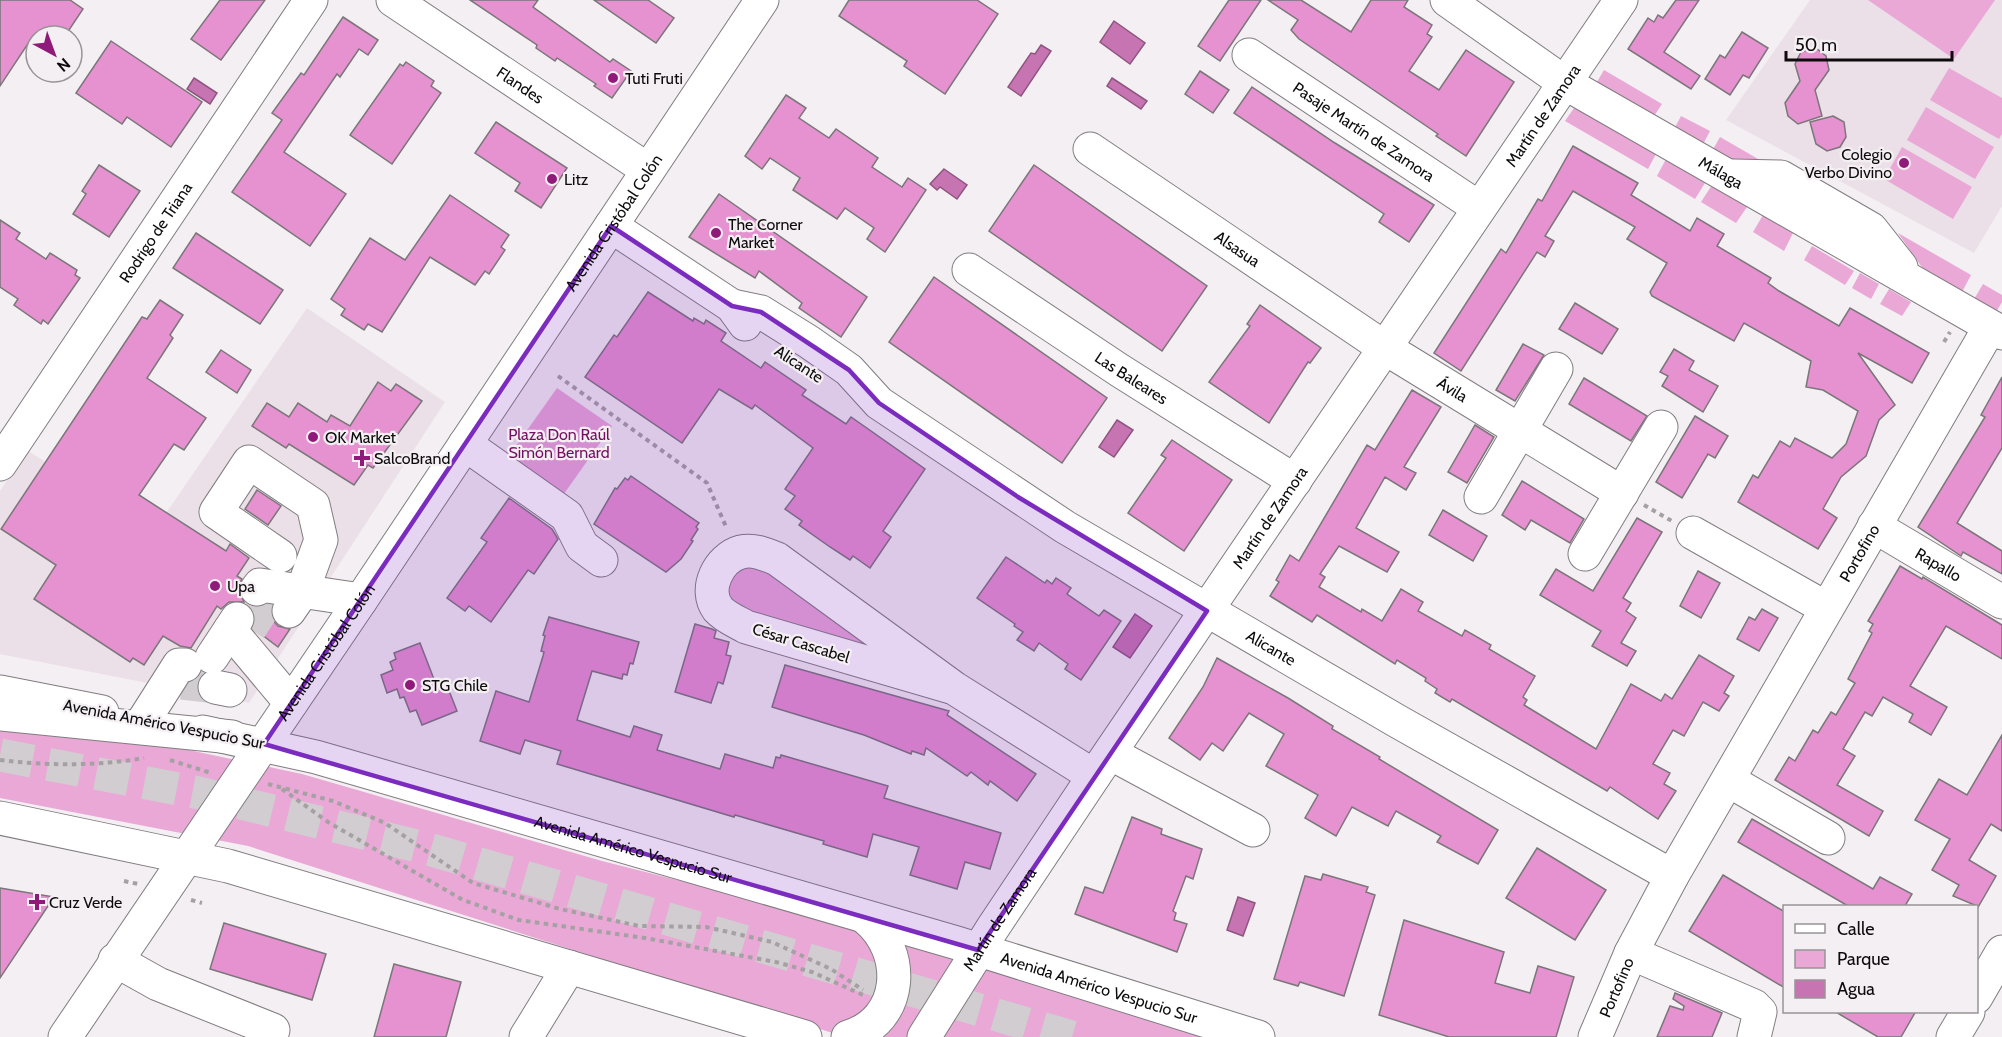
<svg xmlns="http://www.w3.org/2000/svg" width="2002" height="1037" font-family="Cabin,sans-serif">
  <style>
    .built { fill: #ebe0e8 }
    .green { fill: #e9a8d6 }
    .water { fill: #c775b2; stroke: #8f5580; stroke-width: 1.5 }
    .building { fill: #e691d0; stroke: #7a7679; stroke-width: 1.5 }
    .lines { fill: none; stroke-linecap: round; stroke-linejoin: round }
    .minor-tunnel { stroke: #d1cdd0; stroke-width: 33; stroke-dasharray: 33 16; stroke-linecap: butt }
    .highway-tunnel { stroke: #d1cdd0; stroke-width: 33; stroke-dasharray: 33 16; stroke-linecap: butt }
    .minor-casing { stroke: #817d80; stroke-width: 35 }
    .major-casing { stroke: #817d80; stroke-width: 35 }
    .highway-casing { stroke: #817d80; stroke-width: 35 }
    .path { stroke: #a5a1a3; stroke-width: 4; stroke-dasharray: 4.5 4.5; stroke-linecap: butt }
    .minor { stroke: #fff; stroke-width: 33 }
    .major { stroke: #fff; stroke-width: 33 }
    .highway { stroke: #fff; stroke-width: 33 }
    .marked { fill: #7b2cbf; fill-opacity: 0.2; stroke: #7b2cbf; stroke-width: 4.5; stroke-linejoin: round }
    .poi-dot { fill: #901a7a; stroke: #f4eff2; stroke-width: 2 }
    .labels { text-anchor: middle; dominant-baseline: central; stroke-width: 4.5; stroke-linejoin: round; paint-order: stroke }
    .poi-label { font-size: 16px; fill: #0d0b0c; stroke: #f4eff2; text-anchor: start }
    .street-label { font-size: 16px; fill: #0d0b0c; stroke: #f4eff2 }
    .park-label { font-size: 16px; fill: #750f63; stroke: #f4eff2 }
  </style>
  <rect width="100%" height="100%" fill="#f4eff2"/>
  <g class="built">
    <path d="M1810 0H2002V206L1974 253 1726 120Z"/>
    <path d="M307 308 445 402 249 703 0 654V491L27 450 153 532Z"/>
  </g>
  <g class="green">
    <path d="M1868 0H1995L1954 59Z"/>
    <path d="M1949 68 2002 98V134L1999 139 1930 100Z"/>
    <path d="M1604 70 1662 104 1652 119 1597 82Z"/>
    <path d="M1926 107 1994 147 1975 179 1907 140Z"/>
    <path d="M1574 108H1582L1657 152 1648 169 1565 121Z"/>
    <path d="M1681 116 1710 131 1701 148 1672 133Z"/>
    <path d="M1720 137 1772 167 1727 163 1711 153Z"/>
    <path d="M1902 147 1972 187 1953 219 1884 179Z"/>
    <path d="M1666 159 1705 183 1695 199 1657 176Z"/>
    <path d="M1712 185 1747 207 1736 223 1701 202Z"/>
    <path d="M1763 215 1793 233 1784 251 1753 232Z"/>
    <path d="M1898 233 1971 275 1962 292 1926 273Z"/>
    <path d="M1812 246 1854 271 1845 285 1804 260Z"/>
    <path d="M1860 273 1879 284 1871 299 1852 288Z"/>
    <path d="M1983 284 2002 295V302L1995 314 1973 301Z"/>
    <path d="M1889 289 1911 302 1902 316 1880 304Z"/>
    <path d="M557 388 612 426 561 498 506 460Z"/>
    <path d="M751 563 773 569 905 662 752 620 725 598C727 578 732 570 751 563Z"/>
    <path d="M0 710 302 774 602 861 792 909 956 957 909 1037H845L248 846 0 798Z"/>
    <path d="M982 967 1210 1037H943Z"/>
  </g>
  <g class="water">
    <path d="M1114 21 1145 43 1130 64 1100 42Z"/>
    <path d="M1041 45 1051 51 1021 96 1008 87 1031 53 1035 54Z"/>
    <path d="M194 78 217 93 210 104 187 89Z"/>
    <path d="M1112 78 1147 101 1141 109 1107 86Z"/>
    <path d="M944 169 967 185 957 199 940 187 937 190 930 184Z"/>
    <path d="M1117 420 1133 430 1114 457 1099 447Z"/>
    <path d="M1135 614 1152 626 1130 658 1113 647Z"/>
    <path d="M1238 897 1255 903 1243 936 1227 930Z"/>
  </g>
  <g class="building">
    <path d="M0 0H70L83 9 65 36H33L0 86Z"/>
    <path d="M220 0H265L221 60 191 39Z"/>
    <path d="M470 0H538L533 7 610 62 613 59 631 71 612 98 594 86 596 84 557 58 555 61 536 48 537 45Z"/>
    <path d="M594 0H648L674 18 656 43Z"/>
    <path d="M849 0H977L998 14 945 94 904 66 907 61 839 16Z"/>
    <path d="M1229 0H1261L1220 61 1198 46Z"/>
    <path d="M1268 0H1301L1351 32 1371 0H1408L1404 7 1432 25 1427 34 1432 37 1409 71 1439 90 1466 50 1514 82 1466 156 1436 136 1438 134 1299 39 1291 30 1298 20Z"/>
    <path d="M1676 0H1699L1664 52 1700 76 1691 89 1628 49 1648 18 1654 22 1658 15 1663 18Z"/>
    <path d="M343 17 378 40 368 55 359 49 340 77 337 74 284 152 346 194 310 246 232 192 282 120 272 113 301 73 304 75Z"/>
    <path d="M1742 32 1768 48 1749 78 1743 75 1730 95 1705 79 1720 55 1725 58Z"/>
    <path d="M111 41 202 102 171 147 127 117 122 124 76 93Z"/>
    <path d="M1816 48 1826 56 1829 70 1815 90 1822 116 1798 124 1788 116 1785 103 1800 81 1795 64 1801 52Z"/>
    <path d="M406 62 434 81 431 86 441 93 392 164 350 135 400 64 403 66Z"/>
    <path d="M1200 71 1229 90 1213 113 1185 94Z"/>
    <path d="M1252 87 1335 143 1434 205 1409 242 1379 222 1384 214 1234 113Z"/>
    <path d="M786 95 806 108 799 118 829 138 836 129 878 158 872 167 902 187 908 178 926 190 885 252 867 239 874 228 845 208 837 219 793 190 800 178 770 158 762 169 745 156Z"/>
    <path d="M1833 116 1844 122 1846 137 1840 147 1827 151 1816 144 1810 122Z"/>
    <path d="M496 122 567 168 541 208 515 191 520 183 475 153Z"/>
    <path d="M1573 146 1638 183 1631 195 1690 231 1697 218 1724 234 1717 246 1771 278 1768 283 1779 291 1839 326 1850 308 1929 353 1912 383 1858 353 1895 405 1879 420 1866 456 1841 477 1823 509 1837 518 1818 549 1738 502 1753 475 1758 478 1780 441 1790 447 1795 438 1832 458 1846 444 1858 411 1823 390 1806 387 1811 361 1744 323 1734 341 1652 296 1650 292 1667 263 1627 239 1635 227 1573 191 1545 236 1554 241 1545 257 1537 252 1461 371 1434 353 1501 249 1506 253 1538 199 1542 201Z"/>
    <path d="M99 165 140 191 109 237 73 214 86 194 82 191Z"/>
    <path d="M1034 165 1207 286 1162 351 989 231Z"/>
    <path d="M719 194 867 297 841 337 799 308 802 303 759 271 755 278 689 237Z"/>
    <path d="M450 195 509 235 501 247 505 250 489 274 485 271 475 285 430 257 382 332 368 324 364 330 341 315 345 309 331 299 370 238 405 260Z"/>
    <path d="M0 220 20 233 16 239 46 259 50 253 77 270 75 275 80 278 48 324 43 320 41 324 14 305 18 299 0 287Z"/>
    <path d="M196 233 283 290 260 324 173 268Z"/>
    <path d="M934 277 1107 398 1062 463 889 342Z"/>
    <path d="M648 292 693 321 694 318 704 324 706 320 726 333 721 341 761 368 765 362 806 390 802 395 846 424 851 417 925 469 883 531 891 537 870 568 853 556 850 560 830 547 799 525 802 521 785 509 795 496 785 489 813 448 755 405 752 409 719 389 682 443 585 377 614 335 617 337Z"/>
    <path d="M160 300 183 315 170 335 173 338 147 378 206 418 184 450 174 444 139 495 226 551 230 544 249 558 237 576 242 579 238 587 244 602H229L221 609 217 606 191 648 180 646 163 636 144 665 133 658 130 662 34 599 56 565 1 529 142 317 147 319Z"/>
    <path d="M1575 303 1618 329 1602 354 1559 329Z"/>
    <path d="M1260 305 1321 348 1310 363 1308 362 1269 423 1209 382 1250 326 1247 324Z"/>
    <path d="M1523 344 1544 355 1515 401 1496 390Z"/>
    <path d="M1674 349 1694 361 1689 370 1718 386 1703 412 1662 386 1668 376 1660 372Z"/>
    <path d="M221 350 251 370 237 393 206 372Z"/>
    <path d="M2002 377V448L1957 523 2002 551V574L1963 552 1961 556 1918 527 1985 417 1981 415Z"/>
    <path d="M1584 378 1647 416 1631 441 1569 404Z"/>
    <path d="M378 382 391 391 396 384 422 401 373 468 368 465 354 485 289 444 286 448 252 426 267 403 289 417 298 403 327 422 331 415 350 426Z"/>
    <path d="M1412 390 1441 407 1404 467 1416 473 1406 490 1385 477 1356 528 1399 552 1387 572 1339 546 1320 574 1325 577 1319 587 1361 612 1362 609 1382 621 1401 589 1423 602 1418 611 1462 636 1465 630 1491 645 1489 649 1535 676 1523 697 1527 700 1524 705 1596 749 1631 684 1661 701 1665 694 1672 699 1699 655 1734 676 1724 693 1729 696 1719 711 1703 702 1684 736 1673 730 1653 764 1670 773 1664 784 1676 791 1658 819 1610 787 1607 791 1452 699 1450 702 1435 693 1437 689 1425 681 1426 678 1397 660 1395 664 1317 615 1312 622 1270 596 1279 582 1276 580 1290 555 1299 561 1367 445 1375 450Z"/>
    <path d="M1695 416 1728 436 1715 458 1708 454 1682 498 1656 482Z"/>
    <path d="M1475 425 1494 437 1467 483 1448 472Z"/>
    <path d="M1172 440 1232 480 1184 551 1128 513 1166 458 1161 455Z"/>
    <path d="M631 476 699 523 696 527 698 529 691 540 693 541 681 559 666 572 594 524 615 488 617 489 625 478 628 480Z"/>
    <path d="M1522 481 1584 519 1570 543 1531 520 1525 530 1502 515Z"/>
    <path d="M257 490 281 506 268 525 245 509Z"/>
    <path d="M509 498 552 529 558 539 534 574 528 570 491 622 469 606 465 611 447 598 487 542 481 538Z"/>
    <path d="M1443 510 1487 536 1473 561 1429 535Z"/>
    <path d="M1637 518 1662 532 1623 598 1631 603 1626 611 1636 618 1621 643 1636 651 1627 666 1592 646 1601 631 1540 595 1556 569 1593 591Z"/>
    <path d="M1006 557 1045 583 1047 580 1052 584 1056 578 1071 588 1067 594 1099 616 1104 610 1121 621 1081 680 1065 669 1068 664 1039 643 1034 651 1017 640 1023 632 1014 626 1015 624 977 598Z"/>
    <path d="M1900 566 1922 579 1923 577 2002 625V659L1946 626 1910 686 1947 707 1931 735 1909 722 1913 714 1883 697 1872 716 1865 712 1843 749 1855 756 1837 785 1883 811 1869 836 1775 780 1789 757 1795 761 1813 730 1818 733 1831 712 1836 715 1855 683 1848 679 1872 633 1869 631 1873 624 1868 621Z"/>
    <path d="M1698 571 1720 583 1701 618 1680 606Z"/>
    <path d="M266 605 272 606V619L278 626 290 629 278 647 253 628 256 620 249 606 255 608Z"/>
    <path d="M1762 609 1778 618 1759 651 1737 639 1749 617 1755 620Z"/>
    <path d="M549 617 639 642 633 664 630 663 627 675 623 674 622 679 592 671 577 720 630 737 634 726 662 735 657 750 720 769 725 754 773 768 776 757 780 758 781 755 888 786 884 798 1001 833 990 869 965 862 957 889 910 875 919 847 873 834 867 857 823 844 824 841 735 815 734 817 557 764 561 751 525 740 520 754 480 741 496 691 529 702 543 656 544 652 541 651 545 636 543 635Z"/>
    <path d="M695 624 712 629 716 631 714 638 729 642 726 655 731 656 723 684 718 682 711 703 675 692Z"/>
    <path d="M420 643 437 687 446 683 457 711 422 725 416 710 410 712 404 697 400 698 397 689 387 693 381 675 393 670 390 662 396 659 394 653Z"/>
    <path d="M1217 658 1288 698 1333 726 1332 729 1380 757 1379 759 1498 830 1478 864 1437 842 1441 836 1396 811 1388 826 1352 807 1336 836 1305 818 1318 795 1266 766 1284 734 1249 713 1223 751 1212 743 1200 760 1169 738 1203 687Z"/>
    <path d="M785 665 949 711 947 715 1036 774 1017 801 990 781 988 785 971 772 967 776 926 748 924 755 912 751 911 754 864 735 772 707Z"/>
    <path d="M2002 735V831L1991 824 1969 860 1996 876 1977 909V906L1953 896 1959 885 1932 870 1950 839 1915 820 1939 779 1967 795Z"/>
    <path d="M1132 817 1162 829 1161 834 1202 849 1193 879 1186 876 1173 911 1176 913 1174 920 1187 924 1177 952 1075 914 1085 887 1103 893Z"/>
    <path d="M1752 819 1873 889 1880 877 1912 894 1905 906H1848L1738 842Z"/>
    <path d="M1537 848 1606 890 1575 940 1506 898Z"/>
    <path d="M1323 874 1368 887 1366 892 1375 895 1344 996 1300 982 1298 986 1274 979 1305 876 1321 880Z"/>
    <path d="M1723 875 1785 912V988L1689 931Z"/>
    <path d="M0 888 54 897 0 978Z"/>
    <path d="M1404 920 1504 952 1495 983 1530 993 1538 966 1574 977 1556 1037H1449L1379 1015Z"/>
    <path d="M224 923 326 954 312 1000 210 969Z"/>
    <path d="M394 964 461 982 446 1037H374Z"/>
    <path d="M1675 993 1722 1013 1712 1037H1657L1670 1006 1683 1010 1684 1006 1673 999Z"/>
    <path d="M1834 1011H1916L1901 1037H1878Z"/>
  </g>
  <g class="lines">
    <g class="minor-tunnel">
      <path d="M250 629 270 598"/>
      <path d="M182 683 215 687"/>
    </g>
    <path class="highway-tunnel" d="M0 755 199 793 425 848 1072 1037"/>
    <defs>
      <g id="minor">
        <path id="s1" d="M393 0 648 170"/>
        <path id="s2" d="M1447 0 1565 83 2002 333"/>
        <path id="s3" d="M1249 55 1479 208"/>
        <path id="s4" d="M1090 149 1385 348 1622 493"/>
        <path d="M1733 176 1781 177 1871 229 1901 267"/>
        <path d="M611 226 732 306 745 324"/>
        <path id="s5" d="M969 270 1119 370 1295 481"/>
        <path id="s6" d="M732 306 761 312 809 342 849 370 879 403 1065 527 1397 721 1672 876"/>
        <path d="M465 444 567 516 582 546 601 560"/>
        <path id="s7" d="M0 464 311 0"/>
        <path d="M1481 497 1556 369"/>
        <path id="s8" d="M1874 526 2002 602"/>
        <path d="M1693 533 1826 608"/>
        <path d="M1585 554 1661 427"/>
        <path d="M280 556 216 512 249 462 313 505 321 540 302 592 289 611"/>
        <path d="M257 589 260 585 361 600"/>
        <path d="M230 630 291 703"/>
        <path d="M212 657 237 619"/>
        <path d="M215 687 230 690"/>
        <path d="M954 688 746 627C737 622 725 617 718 609 703 589 719 558 741 552 753 549 765 554 777 559L954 688 1094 776"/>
        <path d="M144 720 179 665H185"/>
        <path d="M1110 753 1253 830"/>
        <path d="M1728 780 1828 838"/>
        <path d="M1631 953 1754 1006 1760 1012 1754 1037"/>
        <path d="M115 960 158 984 273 1030"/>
        <path d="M1976 997 2002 952"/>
        <path d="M526 1037 569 967"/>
        <path id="s9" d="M924 1037 992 929 1094 776 1621 0"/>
        <path id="s10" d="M1595 1037 1631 953 1672 876 1990 327"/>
        <path d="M1953 1037 1968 1012"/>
      </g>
      <g id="major">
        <path d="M0 692 102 712"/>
        <path id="s11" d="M203 732 316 757 957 943 1258 1037"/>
        <path d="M0 818 228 866 805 1037"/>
        <path id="s12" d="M65 1037 361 600 762 0"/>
        <path d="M848 1037C904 1020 907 952 866 918"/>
      </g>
      <path id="highway" d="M0 714 232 737"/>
    </defs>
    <use href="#minor" class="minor-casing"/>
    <use href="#major" class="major-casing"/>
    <use href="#highway" class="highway-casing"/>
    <g class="path">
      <path d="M1944 342 1950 332"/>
      <path d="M558 376 707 483 727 529"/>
      <path d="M1644 505 1672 521"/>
      <path d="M0 760C48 766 97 766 144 758"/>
      <path d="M170 760 211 773"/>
      <path d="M268 784 333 801 385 823 473 883 560 909 639 926 706 927 772 942 831 969 863 990"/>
      <path d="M282 789 328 822 463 900 519 920 645 938 776 962 812 972 863 995"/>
      <path d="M124 881 138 884"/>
      <path d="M191 900 202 903"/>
    </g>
    <use href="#minor" class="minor"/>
    <use href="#major" class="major"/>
    <use href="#highway" class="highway"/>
  </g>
  <path class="marked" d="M611 226 732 306 761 312 849 370 879 403 1018 497 1207 611 978 950 264 744Z"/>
  <g class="poi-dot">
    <circle cx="613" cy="78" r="6"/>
    <circle cx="1904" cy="163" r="6"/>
    <circle cx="552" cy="179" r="6"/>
    <circle cx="716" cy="233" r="6"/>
    <circle cx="313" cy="437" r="6"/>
    <path d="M359 449h6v6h6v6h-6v6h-6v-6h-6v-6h6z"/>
    <circle cx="215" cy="586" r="6"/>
    <circle cx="410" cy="685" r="6"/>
    <path d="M34 893h6v6h6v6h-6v6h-6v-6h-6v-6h6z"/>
  </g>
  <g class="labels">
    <g class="poi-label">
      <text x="625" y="78">Tuti Fruti</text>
      <text x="1892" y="154" text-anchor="end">Colegio<tspan x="1892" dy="18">Verbo Divino</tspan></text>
      <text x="564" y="179">Litz</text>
      <text x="728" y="224">The Corner<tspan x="728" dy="18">Market</tspan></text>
      <text x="325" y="437">OK Market</text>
      <text x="374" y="458">SalcoBrand</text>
      <text x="227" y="586">Upa</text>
      <text x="422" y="685">STG Chile</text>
      <text x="49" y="902">Cruz Verde</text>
    </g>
    <g class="street-label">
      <text stroke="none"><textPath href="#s1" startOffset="153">Flandes</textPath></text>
      <text stroke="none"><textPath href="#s9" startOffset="1110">Martín de Zamora</textPath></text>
      <text stroke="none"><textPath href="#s3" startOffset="138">Pasaje Martín de Zamora</textPath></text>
      <text stroke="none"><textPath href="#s2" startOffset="324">Málaga</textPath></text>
      <text stroke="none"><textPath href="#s12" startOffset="982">Avenida Cristóbal Colón</textPath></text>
      <text stroke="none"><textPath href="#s7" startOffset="279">Rodrigo de Triana</textPath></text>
      <text stroke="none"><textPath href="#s4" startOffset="178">Alsasua</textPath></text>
      <text transform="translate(799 364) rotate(33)">Alicante</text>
      <text stroke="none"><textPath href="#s5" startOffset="195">Las Baleares</textPath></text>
      <text stroke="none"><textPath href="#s4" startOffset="435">Ávila</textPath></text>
      <text stroke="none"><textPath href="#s9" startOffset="624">Martín de Zamora</textPath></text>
      <text stroke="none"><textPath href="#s10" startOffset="552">Portofino</textPath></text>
      <text stroke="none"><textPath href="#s8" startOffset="75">Rapallo</textPath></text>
      <text transform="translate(801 643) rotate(17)">César Cascabel</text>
      <text stroke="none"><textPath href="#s6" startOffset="642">Alicante</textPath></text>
      <text stroke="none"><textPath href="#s12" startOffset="465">Avenida Cristóbal Colón</textPath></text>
      <text transform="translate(164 724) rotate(11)">Avenida Américo Vespucio Sur</text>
      <text stroke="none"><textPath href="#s11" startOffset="446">Avenida Américo Vespucio Sur</textPath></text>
      <text stroke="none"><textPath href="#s9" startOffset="140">Martín de Zamora</textPath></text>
      <text stroke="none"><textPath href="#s10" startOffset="54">Portofino</textPath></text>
      <text stroke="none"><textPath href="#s11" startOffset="932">Avenida Américo Vespucio Sur</textPath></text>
    </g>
    <g class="park-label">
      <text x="559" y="434">Plaza Don Raúl<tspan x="559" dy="18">Simón Bernard</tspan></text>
    </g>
  </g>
  <rect x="1783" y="905" width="195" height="108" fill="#f4eff2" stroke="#989496" stroke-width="1.5"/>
  <rect x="1795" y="924" width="30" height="9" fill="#ffffff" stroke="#989496" stroke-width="1.5"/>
  <text x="1837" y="935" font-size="18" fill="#0d0b0c">Calle</text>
  <rect x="1795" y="950" width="30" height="18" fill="#e9a8d6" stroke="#989496" stroke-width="1.5"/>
  <text x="1837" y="965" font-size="18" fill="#0d0b0c">Parque</text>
  <rect x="1795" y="980" width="30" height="18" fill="#c775b2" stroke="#989496" stroke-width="1.5"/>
  <text x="1837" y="995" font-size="18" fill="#0d0b0c">Agua</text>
  <g transform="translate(54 54) rotate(139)"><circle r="28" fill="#f4eff2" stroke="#989496" stroke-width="1.5"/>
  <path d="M0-4.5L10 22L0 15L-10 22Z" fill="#901a7a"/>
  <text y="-9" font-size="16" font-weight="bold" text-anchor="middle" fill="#0d0b0c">N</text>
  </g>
  <path d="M1786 51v9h166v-9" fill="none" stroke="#0d0b0c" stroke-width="3"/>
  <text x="1795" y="51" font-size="18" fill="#0d0b0c" stroke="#f4eff2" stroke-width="4.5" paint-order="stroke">50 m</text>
</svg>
